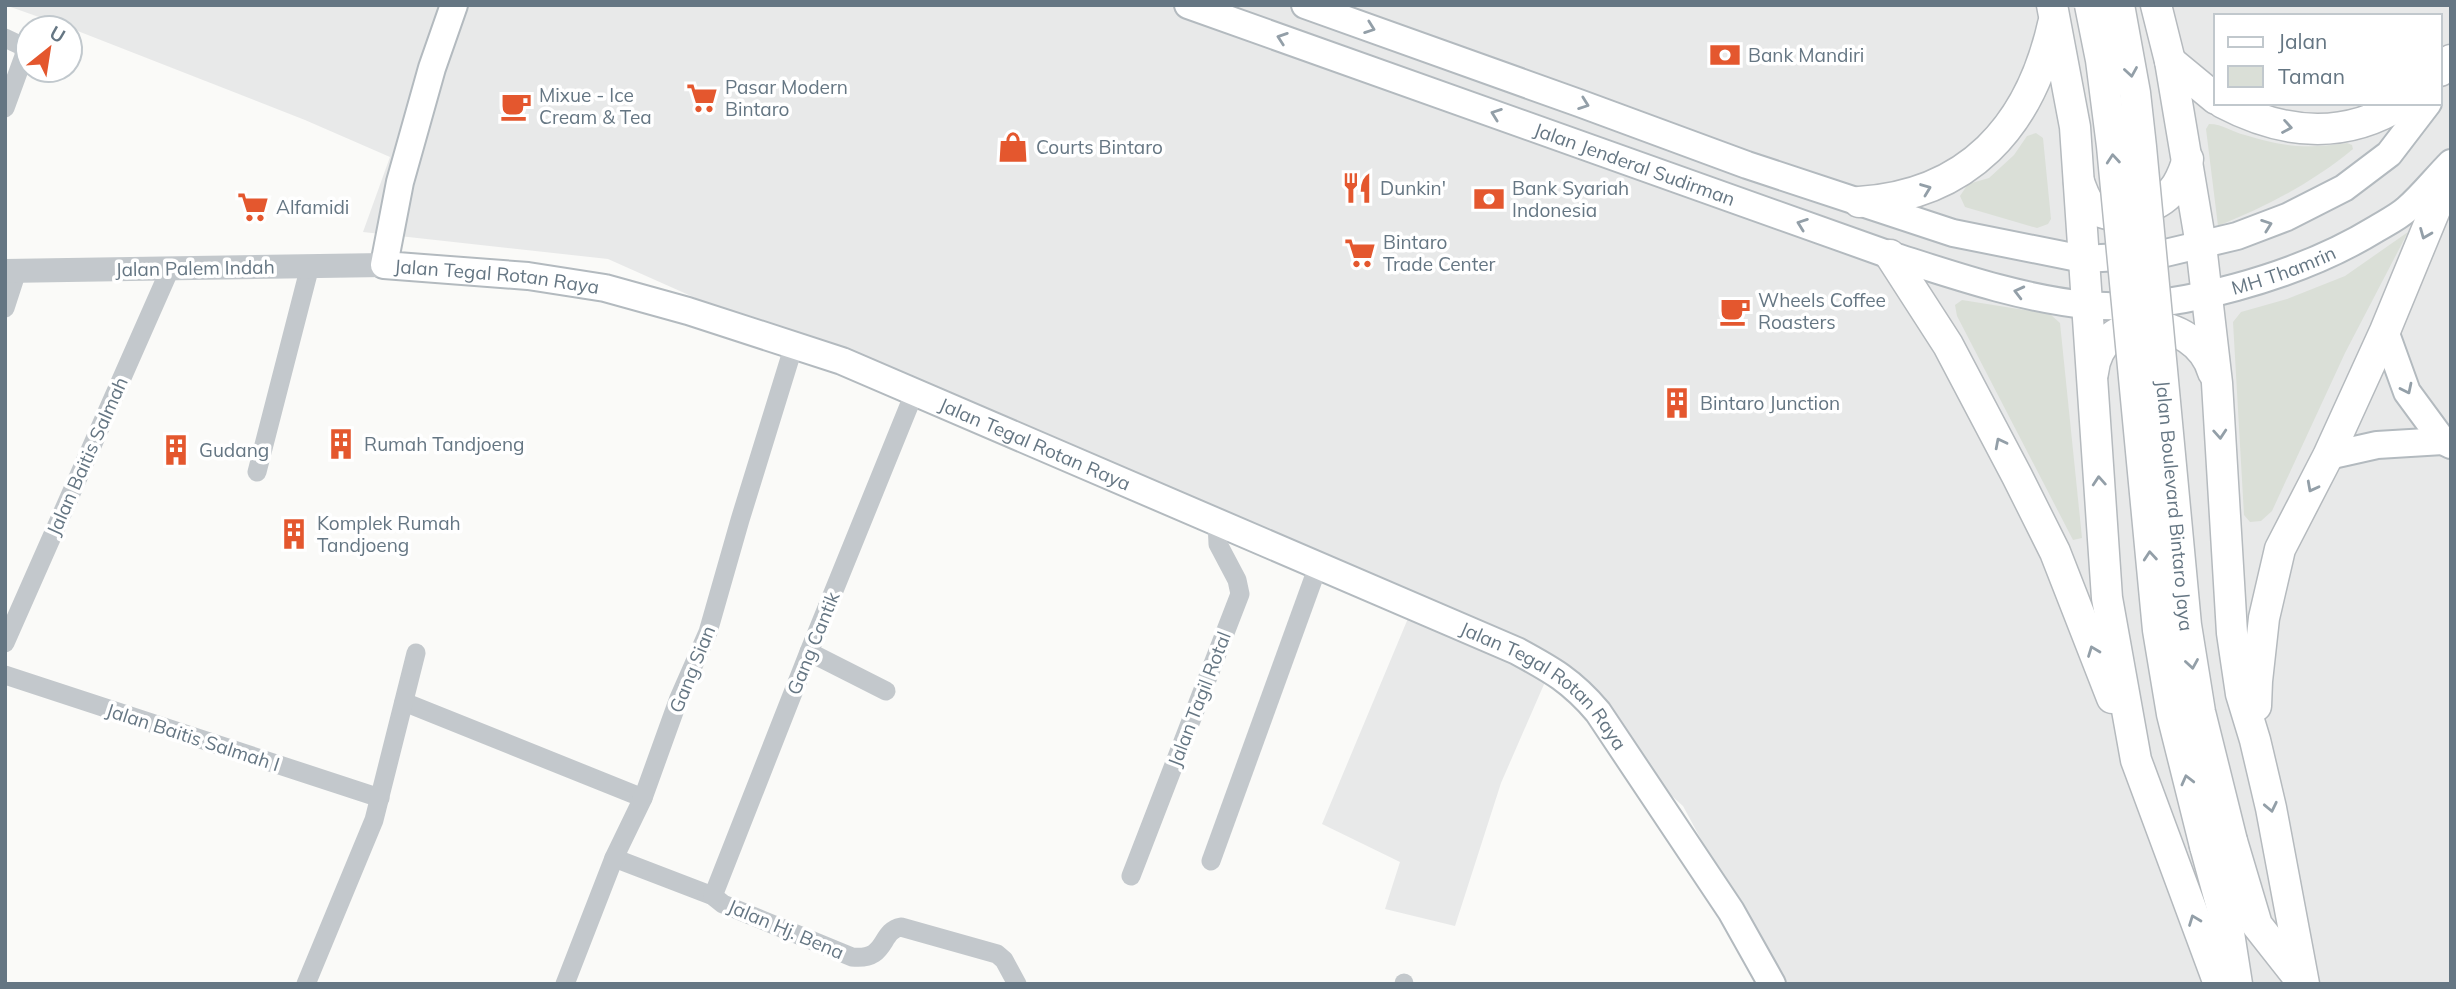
<svg xmlns="http://www.w3.org/2000/svg" width="2456" height="989" font-family="Mulish,sans-serif">
  <style>
    .built { fill: #e8e9e9; fill-rule: evenodd }
    .green { fill: #dadfd7 }
    .lines { fill: none; stroke-linecap: round; stroke-linejoin: round }
    .secondary-casing { stroke: #b3babf; stroke-width: 30 }
    .primary-casing { stroke: #b5babe; stroke-width: 33 }
    .minor { stroke: #c3c8cc; stroke-width: 19 }
    .tertiary { stroke: #c3c8cc; stroke-width: 24 }
    .secondary { stroke: #fff; stroke-width: 26 }
    .primary { stroke: #fff; stroke-width: 30 }
    .primary-bridge-casing { stroke: #b5babe; stroke-width: 33; stroke-linecap: butt }
    .primary-bridge { stroke: #fff; stroke-width: 30 }
    .oneway { stroke: #939fa8 }
    .labels { text-anchor: middle; dominant-baseline: central; stroke-width: 7; stroke-linejoin: round; paint-order: stroke }
    .poi-label { font-size: 19px; fill: #657683; stroke: #fff; text-anchor: start }
    .street-label { font-size: 19px; fill: #657683; stroke: #fff }
  </style>
  <rect width="100%" height="100%" fill="#fafaf8"/>
  <path class="built" d="M5 5H2451V984H1779L1683 806 1545 682 1501 783 1455 926 1385 909 1400 862 1322 824 1409 616 608 259 363 232 390 157 305 120 70 28ZM2216 16H2440V103H2216Z"/>
  <g class="green">
    <path d="M2209 124C2223 124 2232 132 2245 135 2285 147 2305 149 2347 143L2352 145 2353 149C2312 183 2267 206 2218 226L2206 129Z"/>
    <path d="M2036 133 2043 138 2051 219 2048 224 2037 228 1965 207 1960 196 1968 184 1989 178 2014 155 2027 136Z"/>
    <path d="M2408 232 2345 353 2272 511 2261 521 2250 522 2244 515 2233 322 2241 312 2287 299 2345 276Z"/>
    <path d="M1962 300 2050 314 2060 323 2082 538 2073 540 1957 316 1955 305Z"/>
  </g>
  <g class="lines">
    <defs>
      <g id="secondary">
        <path id="s1" d="M454 5 432 68 400 182 384 265 528 276 605 288 688 311 842 361 1517 651C1552 670 1572 681 1598 712L1731 911 1772 984"/>
        <path id="s2" d="M1188 5 1890 255C1953 275 2019 298 2086 305 2174 313 2301 275 2376 229 2386 223 2398 217 2407 209 2423 195 2436 178 2451 163"/>
        <path d="M1305 5 1579 103 1747 165 1859 202 1953 233 2083 259 2157 255 2237 236 2287 217 2344 188 2389 154 2428 103"/>
        <path d="M2385 331 2407 392 2443 441 2451 445"/>
        <path d="M2328 456 2377 445 2443 441"/>
      </g>
      <g id="primary">
        <path d="M2052 5 2075 127 2107 598 2136 760 2219 984"/>
        <path d="M2156 5 2170 61 2201 245 2217 383 2232 633 2241 694 2255 740 2271 808 2304 984"/>
        <path d="M2170 61 2216 99"/>
        <path d="M2440 71 2451 60"/>
        <path d="M2223 103C2282 134 2344 141 2403 103"/>
        <path d="M2079 182C2083 192 2086 204 2096 210 2119 222 2158 208 2173 190 2181 181 2184 170 2188 159"/>
        <path d="M1859 202C1968 195 2030 127 2053 24"/>
        <path d="M1890 255 1948 345 2017 476 2055 552 2112 698"/>
        <path d="M2093 373C2099 307 2196 314 2213 372"/>
        <path d="M2256 706 2257 681 2264 618 2280 549 2328 456 2385 331 2451 171"/>
        <path d="M2232 841 2257 925 2302 982"/>
        <path d="M2205 846 2229 933 2237 984"/>
      </g>
    </defs>
    <use href="#secondary" class="secondary-casing"/>
    <use href="#primary" class="primary-casing"/>
    <g class="minor">
      <path d="M5 38 24 47V56L5 108"/>
      <path d="M5 308 17 271"/>
      <path d="M257 472 310 266"/>
      <path d="M5 643 170 269"/>
      <path d="M809 652 886 691"/>
      <path d="M5 675 380 798"/>
      <path d="M404 702 643 798"/>
      <path d="M614 858 713 896 723 904 852 957C888 961 879 931 901 927L997 954 1004 960 1017 984"/>
      <path d="M1211 861 1318 566"/>
      <path d="M1131 876 1240 594 1237 580 1218 544 1217 522"/>
      <path d="M713 896 809 652 915 391"/>
      <path d="M306 984 374 820 416 653"/>
      <path d="M565 984 614 858 643 798 679 698 708 632 740 520 794 345"/>
      <path d="M1404 984V983"/>
    </g>
    <path class="tertiary" d="M5 271 384 265"/>
    <use href="#secondary" class="secondary"/>
    <use href="#primary" class="primary"/>
    <defs>
      <g id="primary-bridge">
        <path d="M2090 5 2101 60 2112 146 2158 630 2172 714 2205 846"/>
        <path id="s3" d="M2119 5 2135 93 2141 147 2186 625 2200 712 2232 841"/>
      </g>
    </defs>
    <use href="#primary-bridge" class="primary-bridge-casing"/>
    <use href="#primary-bridge" class="primary-bridge"/>
  </g>
  <defs><path id="oneway-chevron" d="M-2-3.5L2.5 0L-2 3.5" fill="none" stroke-width="1.6" stroke-linecap="round" stroke-linejoin="round" transform="scale(1.75)"/></defs>
  <g class="oneway">
    <use href="#oneway-chevron" transform="translate(1370 28) rotate(20)"/>
    <use href="#oneway-chevron" transform="translate(1282 38) rotate(-161)"/>
    <use href="#oneway-chevron" transform="translate(2131 72) rotate(81)"/>
    <use href="#oneway-chevron" transform="translate(1584 104) rotate(20)"/>
    <use href="#oneway-chevron" transform="translate(1496 114) rotate(-160)"/>
    <use href="#oneway-chevron" transform="translate(2287 127) rotate(10)"/>
    <use href="#oneway-chevron" transform="translate(2113 159) rotate(-95)"/>
    <use href="#oneway-chevron" transform="translate(1926 189) rotate(-21)"/>
    <use href="#oneway-chevron" transform="translate(1802 224) rotate(-160)"/>
    <use href="#oneway-chevron" transform="translate(2267 225) rotate(-20)"/>
    <use href="#oneway-chevron" transform="translate(2425 234) rotate(112)"/>
    <use href="#oneway-chevron" transform="translate(2019 292) rotate(-166)"/>
    <use href="#oneway-chevron" transform="translate(2407 389) rotate(64)"/>
    <use href="#oneway-chevron" transform="translate(2220 434) rotate(86)"/>
    <use href="#oneway-chevron" transform="translate(2000 443) rotate(-117)"/>
    <use href="#oneway-chevron" transform="translate(2099 481) rotate(-94)"/>
    <use href="#oneway-chevron" transform="translate(2312 487) rotate(118)"/>
    <use href="#oneway-chevron" transform="translate(2150 556) rotate(-95)"/>
    <use href="#oneway-chevron" transform="translate(2093 651) rotate(-111)"/>
    <use href="#oneway-chevron" transform="translate(2192 664) rotate(81)"/>
    <use href="#oneway-chevron" transform="translate(2187 780) rotate(-104)"/>
    <use href="#oneway-chevron" transform="translate(2271 807) rotate(78)"/>
    <use href="#oneway-chevron" transform="translate(2194 920) rotate(-111)"/>
  </g>
  <defs>
    <symbol id="bank-bare" viewBox="-9 -9 18 18"><path d="M-6-4H6V4H-6ZM0-2.3a2.3 2.3 0 1 0 0 4.6a2.3 2.3 0 1 0 0-4.6Z" fill="#e4572e" stroke="#fff" stroke-width="2.5" paint-order="stroke"/></symbol>
    <symbol id="supermarket-bare" viewBox="-9 -9 18 18"><path d="M-6-5.5h2.5l.6 2H6L4.5 2H-2.5L-4.4-4H-6ZM-1.5 3.2a1.3 1.3 0 1 0 .1 0ZM3 3.2a1.3 1.3 0 1 0 .1 0Z" fill="#e4572e" stroke="#fff" stroke-width="2.5" paint-order="stroke"/></symbol>
    <symbol id="cafe-bare" viewBox="-9 -9 18 18"><path d="M-5.5-4.5H6V0H3Q3 3.5 0 3.5H-2.5Q-5.5 3.5-5.5 0ZM3-3.2v2h1.7v-2ZM-6 4.5H4V6H-6Z" fill="#e4572e" stroke="#fff" stroke-width="2.5" paint-order="stroke"/></symbol>
    <symbol id="shop-bare" viewBox="-9 -9 18 18"><path d="M-5-2.5h2.3a2.7 3.5 0 0 1 5.4 0H5L5.5 6h-11ZM-1.5-2.5h3a1.5 2.3 0 0 0-3 0Z" fill="#e4572e" stroke="#fff" stroke-width="2.5" paint-order="stroke"/></symbol>
    <symbol id="restaurant-bare" viewBox="-9 -9 18 18"><path d="M-5-6h1v4h1v-4h1v4h1v-4h1v5L-1.5 .5V6h-2V.5L-5-1ZM5-6V6H3V1.5H1.5Q1.5-4 5-6Z" fill="#e4572e" stroke="#fff" stroke-width="2.5" paint-order="stroke"/></symbol>
    <symbol id="building-bare" viewBox="-9 -9 18 18"><path d="M-4-6H4V6H1V3H-1V6H-4ZM-2.5-4.3h1.7v1.8h-1.7ZM.8-4.3h1.7v1.8H.8ZM-2.5-1h1.7V.8h-1.7ZM.8-1h1.7V.8H.8Z" fill="#e4572e" stroke="#fff" stroke-width="2.5" paint-order="stroke"/></symbol>
  </defs>
  <g fill-rule="evenodd">
    <use href="#bank-bare" x="1703" y="33" width="44" height="44"/>
    <use href="#supermarket-bare" x="680" y="76" width="44" height="44"/>
    <use href="#cafe-bare" x="494" y="84" width="44" height="44"/>
    <use href="#shop-bare" x="991" y="125" width="44" height="44"/>
    <use href="#restaurant-bare" x="1335" y="166" width="44" height="44"/>
    <use href="#bank-bare" x="1467" y="177" width="44" height="44"/>
    <use href="#supermarket-bare" x="231" y="185" width="44" height="44"/>
    <use href="#supermarket-bare" x="1338" y="231" width="44" height="44"/>
    <use href="#cafe-bare" x="1713" y="289" width="44" height="44"/>
    <use href="#building-bare" x="1655" y="381" width="44" height="44"/>
    <use href="#building-bare" x="319" y="422" width="44" height="44"/>
    <use href="#building-bare" x="154" y="428" width="44" height="44"/>
    <use href="#building-bare" x="272" y="512" width="44" height="44"/>
  </g>
  <g class="labels">
    <g class="poi-label">
      <text x="1748" y="55">Bank Mandiri</text>
      <text x="725" y="87">Pasar Modern<tspan x="725" dy="22">Bintaro</tspan></text>
      <text x="539" y="95">Mixue - Ice<tspan x="539" dy="22">Cream &amp; Tea</tspan></text>
      <text x="1036" y="147">Courts Bintaro</text>
      <text x="1380" y="188">Dunkin'</text>
      <text x="1512" y="188">Bank Syariah<tspan x="1512" dy="22">Indonesia</tspan></text>
      <text x="276" y="207">Alfamidi</text>
      <text x="1383" y="242">Bintaro<tspan x="1383" dy="22">Trade Center</tspan></text>
      <text x="1758" y="300">Wheels Coffee<tspan x="1758" dy="22">Roasters</tspan></text>
      <text x="1700" y="403">Bintaro Junction</text>
      <text x="364" y="444">Rumah Tandjoeng</text>
      <text x="199" y="450">Gudang</text>
      <text x="317" y="523">Komplek Rumah<tspan x="317" dy="22">Tandjoeng</tspan></text>
    </g>
    <g class="street-label">
      <text stroke="none"><textPath href="#s2" startOffset="474">Jalan Jenderal Sudirman</textPath></text>
      <text transform="translate(195 268) rotate(-1)">Jalan Palem Indah</text>
      <text stroke="none"><textPath href="#s2" startOffset="1150">MH Thamrin</textPath></text>
      <text stroke="none"><textPath href="#s1" startOffset="383">Jalan Tegal Rotan Raya</textPath></text>
      <text stroke="none"><textPath href="#s1" startOffset="950">Jalan Tegal Rotan Raya</textPath></text>
      <text transform="translate(87 456) rotate(-66)">Jalan Baitis Salmah</text>
      <text stroke="none"><textPath href="#s3" startOffset="504">Jalan Boulevard Bintaro Jaya</textPath></text>
      <text transform="translate(813 643) rotate(-68)">Gang Cantik</text>
      <text transform="translate(692 669) rotate(-68)">Gang Sian</text>
      <text stroke="none"><textPath href="#s1" startOffset="1517">Jalan Tegal Rotan Raya</textPath></text>
      <text transform="translate(1199 699) rotate(-69)">Jalan Tagil Rotal</text>
      <text transform="translate(193 737) rotate(18)">Jalan Baitis Salmah I</text>
      <text transform="translate(786 929) rotate(23)">Jalan Hj. Bena</text>
    </g>
  </g>
  <rect width="2456" height="989" fill="none" stroke="#657683" stroke-width="14"/>
  <rect x="2214" y="14" width="228" height="91" fill="#ffffff" stroke="#c1c8cd" stroke-width="2"/>
  <rect x="2228" y="37" width="35" height="10" fill="#ffffff" stroke="#c1c8cd" stroke-width="2"/>
  <text x="2278" y="49" font-size="21" fill="#657683">Jalan</text>
  <rect x="2228" y="66" width="35" height="21" fill="#dadfd7" stroke="#c1c8cd" stroke-width="2"/>
  <text x="2278" y="84" font-size="21" fill="#657683">Taman</text>
  <g transform="translate(49 49) rotate(30)"><circle r="33" fill="#ffffff" stroke="#c1c8cd" stroke-width="2"/>
  <path d="M0-5L12 26L0 18L-12 26Z" fill="#e4572e"/>
  <text y="-10" font-size="19" font-weight="bold" text-anchor="middle" fill="#657683">U</text>
  </g>
</svg>
